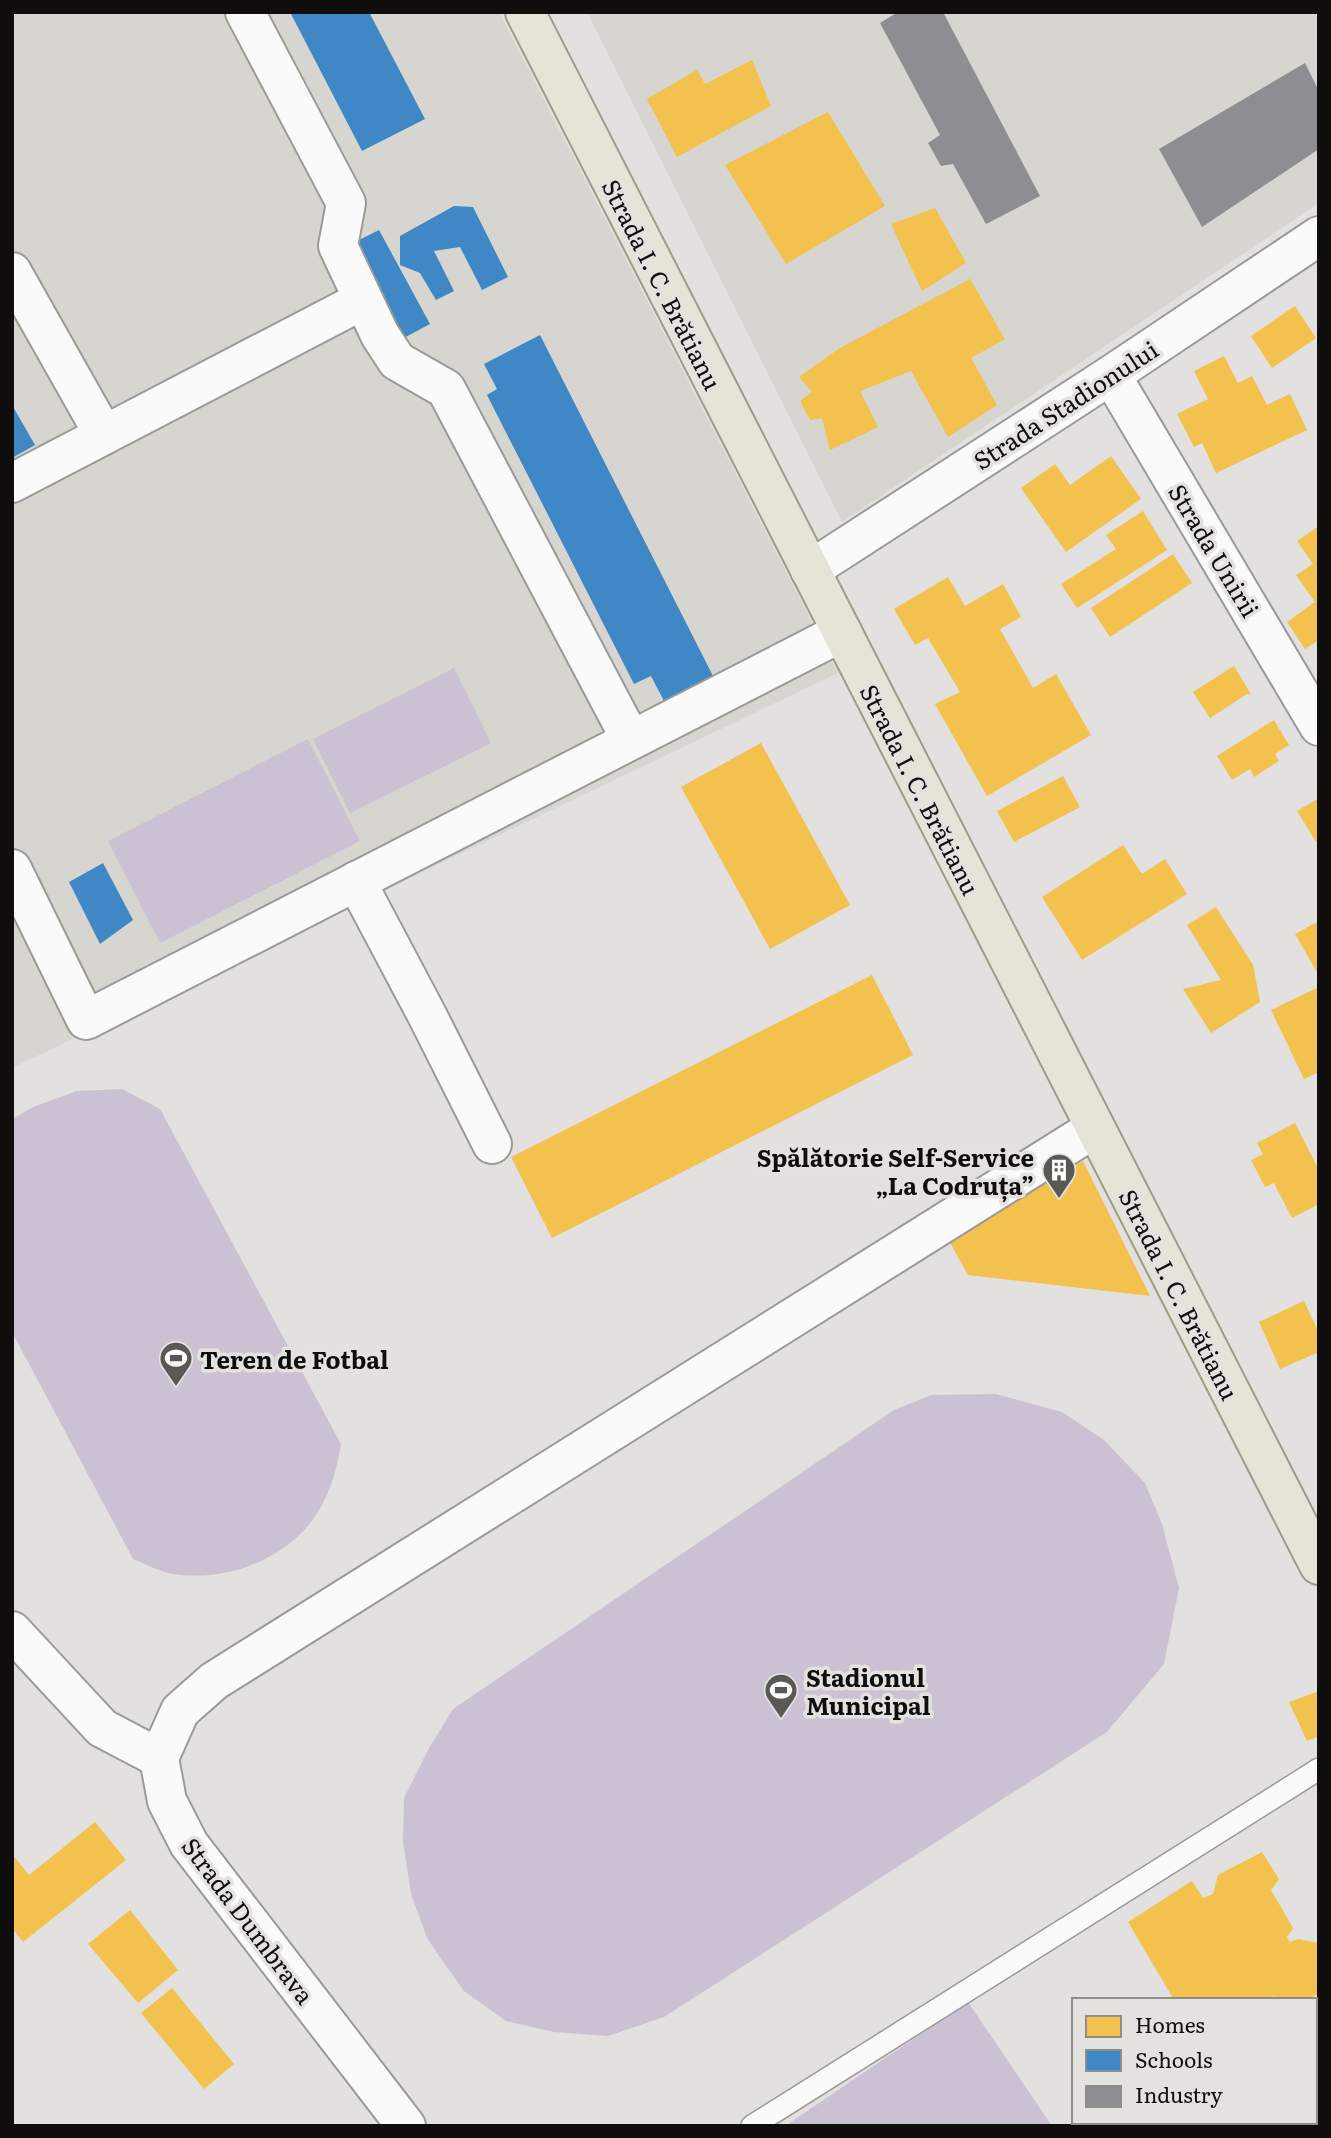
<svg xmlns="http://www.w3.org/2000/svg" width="1331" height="2138" font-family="Literata,serif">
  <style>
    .built { fill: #d6d5cf }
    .green { fill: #ccc1d2 }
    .homes { fill: #f2c14e }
    .schools { fill: #3f88c5 }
    .industry { fill: #8d8d92 }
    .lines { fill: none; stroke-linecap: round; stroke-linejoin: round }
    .lane-casing { stroke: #9a9a99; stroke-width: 24 }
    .street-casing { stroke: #9a9a99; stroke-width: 42 }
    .secondary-casing { stroke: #9a9a99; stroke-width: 42 }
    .primary-casing { stroke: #9e9b89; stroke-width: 42 }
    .lane { stroke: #fbfafa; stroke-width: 21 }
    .street { stroke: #fbfafa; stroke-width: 38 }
    .secondary { stroke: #fbfafa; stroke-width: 38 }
    .primary { stroke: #e5e4d9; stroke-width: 38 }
    .labels { text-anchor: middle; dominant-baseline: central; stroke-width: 7; stroke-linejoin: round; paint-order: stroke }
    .street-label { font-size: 24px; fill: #0f0e0d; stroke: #e3e2df }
    .poi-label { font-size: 24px; font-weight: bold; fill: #0f0e0d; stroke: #e3e2df; text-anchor: start }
  </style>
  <rect width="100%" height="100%" fill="#e2e1e0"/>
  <g class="built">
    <path d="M12 12H499L838 673 12 1068Z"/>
    <path d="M587 12H1319V203L842 522Z"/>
  </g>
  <g class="green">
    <path d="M454 668 491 743 350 813 313 739Z"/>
    <path d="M308 739 360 841 160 943 108 841Z"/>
    <path d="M122 1089 160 1109 341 1444C337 1469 330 1494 316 1515 286 1560 226 1582 173 1574 160 1572 146 1564 133 1559L12 1332V1119L33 1107 77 1091Z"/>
    <path d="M996 1394 1062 1412 1104 1440 1145 1483 1162 1524 1179 1588 1164 1664 1107 1732 664 2017 608 2036 554 2032 506 2021 464 1991 441 1959 427 1938 411 1894 403 1842 404 1798 429 1748 453 1709 894 1410 931 1395Z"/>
    <path d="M968 2002 1052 2126H785Z"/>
  </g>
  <g class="homes">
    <path d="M752 60 771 106 677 157 647 99 697 70 705 84Z"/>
    <path d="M828 112 885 206 786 264 725 165Z"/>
    <path d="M935 208 966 263 922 291 891 224Z"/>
    <path d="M970 279 1005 339 971 358 997 405 948 437 911 371 860 391 878 427 830 450 822 418 810 420 800 401 812 392 799 377 840 348Z"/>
    <path d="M1295 306 1316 338 1272 368 1251 336Z"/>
    <path d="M1224 356 1238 383 1252 376 1267 405 1290 394 1307 430 1216 473 1202 443 1194 447 1177 414 1208 399 1194 371Z"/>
    <path d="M1111 456 1141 499 1066 552 1021 488 1055 464 1070 485Z"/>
    <path d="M1143 511 1167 550 1077 608 1061 584 1116 549 1106 535Z"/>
    <path d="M1319 526V640L1305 649 1287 622 1315 602 1296 575 1313 564 1297 541Z"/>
    <path d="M1173 554 1192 583 1110 637 1091 608Z"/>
    <path d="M948 577 965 606 1003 584 1021 617 1000 629 1033 688 1056 674 1091 735 987 796 935 704 960 692 928 638 915 645 894 609Z"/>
    <path d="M1234 666 1251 694H1247L1210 718 1193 692Z"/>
    <path d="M1274 720 1289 745 1275 754 1279 761 1254 777 1250 769 1232 780 1217 756Z"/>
    <path d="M761 743 850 905 770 949 681 787Z"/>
    <path d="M1063 776 1080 807 1014 842 997 811Z"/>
    <path d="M1319 798V840L1316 842 1297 811Z"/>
    <path d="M1123 845 1142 874 1165 859 1187 894 1082 960 1042 897Z"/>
    <path d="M1216 907 1253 965 1260 1002 1211 1033 1183 989 1221 980 1187 925Z"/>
    <path d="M1319 921V971L1317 972 1295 934Z"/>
    <path d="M872 975 913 1055 552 1238 511 1157Z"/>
    <path d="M1319 987V1072L1304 1079 1271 1010Z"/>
    <path d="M1295 1123 1319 1170V1204L1292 1218 1274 1183 1265 1187 1251 1160 1263 1154 1257 1143Z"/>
    <path d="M1083 1161 1150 1296 968 1275 948 1239Z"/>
    <path d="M1304 1301 1319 1333V1352L1280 1369 1259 1322Z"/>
    <path d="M1319 1691V1736L1307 1741 1289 1702Z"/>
    <path d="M95 1822 126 1860 23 1942 12 1928V1854L29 1875Z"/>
    <path d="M1262 1852 1279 1879 1271 1890 1293 1928 1287 1937 1290 1942 1298 1939 1319 1943V1993L1307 2000H1279L1274 1996 1269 2000H1174L1128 1922 1192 1881 1203 1898 1213 1894 1218 1875Z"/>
    <path d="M130 1910 178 1970 138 2003 88 1944Z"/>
    <path d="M172 1988 234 2064 204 2089 141 2013Z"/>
    <path d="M1249 2122H1288L1290 2126H1241Z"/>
  </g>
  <g class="schools">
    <path d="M290 12H369L425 119 362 151Z"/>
    <path d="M454 206 473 207 508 277 482 290 460 247 434 251 454 291 436 300 420 273 400 265V236Z"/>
    <path d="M379 230 430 324 400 340 349 245Z"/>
    <path d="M540 335 713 676 664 701 651 676 634 684 487 395 497 389 484 364Z"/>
    <path d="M12 405 35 445 12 458Z"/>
    <path d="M103 863 133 920 100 944 69 882Z"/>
  </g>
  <g class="industry">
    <path d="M898 12H943L1040 196 986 224 953 164 941 166 928 143 940 135 880 23Z"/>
    <path d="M1305 63 1319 91V149L1202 227 1159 149Z"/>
  </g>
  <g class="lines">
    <defs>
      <path id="lane" d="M752 2126 1319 1769"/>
      <g id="street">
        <path d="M245 12 346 203 338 246 380 335 397 361 446 389 631 740"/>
        <path d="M12 272 104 435"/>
        <path d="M1111 375 1319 726"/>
        <path d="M12 483 363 300"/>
        <path d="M810 570 1111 375 1319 236"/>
        <path d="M12 869 86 1020 842 632"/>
        <path d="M356 881 427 1015 492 1144"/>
        <path d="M12 1631 102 1728 159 1758"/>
      </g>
      <path id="secondary" d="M406 2126 189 1844 167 1801 159 1758 180 1711 214 1681 1095 1128"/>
      <path id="primary" d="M525 12 1319 1565"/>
    </defs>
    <use href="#lane" class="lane-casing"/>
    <use href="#street" class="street-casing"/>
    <use href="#secondary" class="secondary-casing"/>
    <use href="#primary" class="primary-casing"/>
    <use href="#lane" class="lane"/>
    <use href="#street" class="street"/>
    <use href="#secondary" class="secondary"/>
    <use href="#primary" class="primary"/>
  </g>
  <defs>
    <symbol id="building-pin" viewBox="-11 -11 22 30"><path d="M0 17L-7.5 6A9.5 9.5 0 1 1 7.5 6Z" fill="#595857" stroke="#e3e2df"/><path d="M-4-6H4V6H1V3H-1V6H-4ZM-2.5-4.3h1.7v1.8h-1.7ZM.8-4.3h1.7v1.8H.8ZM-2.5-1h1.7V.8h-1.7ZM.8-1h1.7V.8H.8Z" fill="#fff"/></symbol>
    <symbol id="stadium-pin" viewBox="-11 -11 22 30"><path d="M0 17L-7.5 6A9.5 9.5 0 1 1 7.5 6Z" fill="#595857" stroke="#e3e2df"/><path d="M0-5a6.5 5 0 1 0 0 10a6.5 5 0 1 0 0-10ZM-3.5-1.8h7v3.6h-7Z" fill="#fff"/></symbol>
  </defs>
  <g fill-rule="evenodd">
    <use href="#building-pin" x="1040" y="1151" width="38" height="52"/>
    <use href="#stadium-pin" x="157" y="1339" width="38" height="52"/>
    <use href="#stadium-pin" x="762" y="1671" width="38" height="52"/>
  </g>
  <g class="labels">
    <g class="street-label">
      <text transform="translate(663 284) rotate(63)">Strada I. C. Brătianu</text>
      <text transform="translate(1065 404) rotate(-33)">Strada Stadionului</text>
      <text transform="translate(1215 550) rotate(59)">Strada Unirii</text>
      <text transform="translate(921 789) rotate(63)">Strada I. C. Brătianu</text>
      <text transform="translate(1180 1294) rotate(63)">Strada I. C. Brătianu</text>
      <text transform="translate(249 1920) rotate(53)">Strada Dumbrava</text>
    </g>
    <g class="poi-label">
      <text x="1034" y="1156" text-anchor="end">Spălătorie Self-Service<tspan x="1034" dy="28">„La Codruța”</tspan></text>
      <text x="200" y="1358">Teren de Fotbal</text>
      <text x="806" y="1676">Stadionul<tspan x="806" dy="28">Municipal</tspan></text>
    </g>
  </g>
  <rect width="1331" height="2138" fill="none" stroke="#0f0e0d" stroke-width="28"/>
  <rect x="1072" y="1998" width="245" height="126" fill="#e3e2df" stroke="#8e8d8b" stroke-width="2"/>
  <rect x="1086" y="2016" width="35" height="21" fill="#f2c14e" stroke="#8e8d8b" stroke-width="2"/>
  <text x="1135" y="2033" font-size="21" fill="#0f0e0d">Homes</text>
  <rect x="1086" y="2050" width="35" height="21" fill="#3f88c5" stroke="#8e8d8b" stroke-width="2"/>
  <text x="1135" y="2068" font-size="21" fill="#0f0e0d">Schools</text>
  <rect x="1086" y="2086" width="35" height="21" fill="#8d8d92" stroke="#8e8d8b" stroke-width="2"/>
  <text x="1135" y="2103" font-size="21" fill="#0f0e0d">Industry</text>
</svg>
